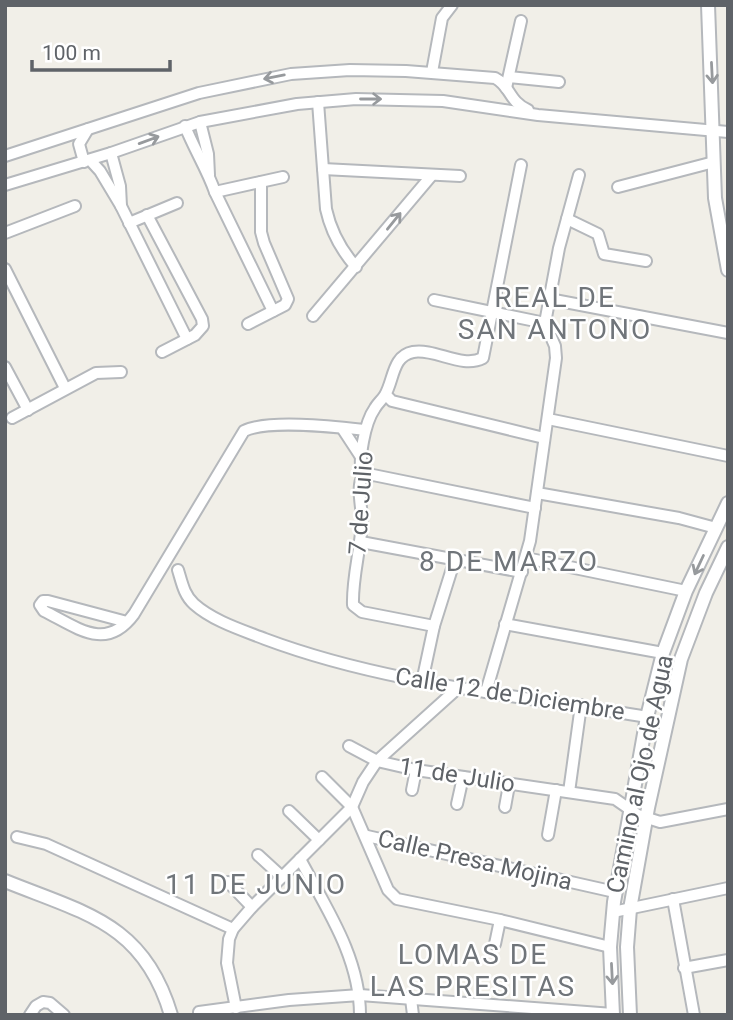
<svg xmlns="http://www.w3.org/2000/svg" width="733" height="1020" font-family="Roboto,sans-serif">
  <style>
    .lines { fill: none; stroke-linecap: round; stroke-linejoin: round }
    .minor-casing { stroke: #b5b8bc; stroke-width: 14 }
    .tertiary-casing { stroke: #b5b8bc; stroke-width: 16 }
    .minor { stroke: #fff; stroke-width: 10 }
    .tertiary { stroke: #fff; stroke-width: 12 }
    .oneway { stroke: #979a9d }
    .labels { text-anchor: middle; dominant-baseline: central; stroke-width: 5; stroke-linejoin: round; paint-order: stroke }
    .street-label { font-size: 24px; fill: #5f6368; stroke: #fff }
    .quarter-label { font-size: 28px; letter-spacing: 2px; fill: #70757a; stroke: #fff }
  </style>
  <rect width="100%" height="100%" fill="#f1efe8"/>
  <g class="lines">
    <defs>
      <g id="minor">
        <path d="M432 72 442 18 452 5"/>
        <path d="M509 77 559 82"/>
        <path d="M506 88 521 21"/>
        <path d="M318 102 326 209C331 232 341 250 356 267"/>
        <path d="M200 122 208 154 209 175"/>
        <path d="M185 126C194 149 207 169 215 192L273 311"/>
        <path d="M111 153 120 186 121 206"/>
        <path d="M5 156 199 93 291 74 350 70 406 71 495 78C511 86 508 101 528 110"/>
        <path d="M90 160 100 171 121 206 187 339"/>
        <path d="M84 162 79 144 88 129"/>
        <path d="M323 169 460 176"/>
        <path d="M5 185 111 153 200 122 297 104 356 99 443 101 538 115 728 132"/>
        <path d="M618 187 714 162"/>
        <path d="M215 192 283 177"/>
        <path d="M147 215 202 319 203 326 195 335 162 352"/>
        <path d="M567 219 598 234 604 254 646 261"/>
        <path d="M129 223 177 203"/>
        <path d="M5 233 75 206"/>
        <path d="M5 269 65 388"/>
        <path d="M549 299 728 333"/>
        <path d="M434 300 545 323"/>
        <path d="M313 316 432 175"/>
        <path d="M248 324 285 305 288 299 264 243 261 232V182"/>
        <path d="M5 367 28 410"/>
        <path d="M386 395 392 401 544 438"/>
        <path d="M12 418 96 373 121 372"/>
        <path d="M548 419 728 456"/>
        <path d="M342 428 361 457"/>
        <path d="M363 476 373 475 535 508"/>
        <path d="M537 493 679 518 716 528"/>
        <path d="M361 542 522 572"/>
        <path d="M526 558 686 591"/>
        <path d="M178 570C182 583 184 595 194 604 213 621 242 630 265 639 388 685 519 695 647 717"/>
        <path d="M127 622 48 601H43L40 605 44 611C78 628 106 652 134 614L244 431C268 419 337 427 365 430"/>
        <path d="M505 624 663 653"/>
        <path d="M434 626 362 612 353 605C352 577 361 549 362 520 362 507 356 486 363 476 357 461 365 422 375 408 377 404 382 400 385 395 394 380 392 356 413 352 435 348 462 369 483 358L521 165"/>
        <path d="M422 682 434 626 455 559"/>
        <path d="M486 692 530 541 556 358 555 346 545 323 559 248 579 175"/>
        <path d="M349 746 377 761 416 770 615 799 638 815 660 822 728 809"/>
        <path d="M322 777 352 807 388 890 397 899 500 920 610 947"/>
        <path d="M412 790 416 770"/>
        <path d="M569 792 581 705"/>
        <path d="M457 804 463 777"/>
        <path d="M505 807 509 785"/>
        <path d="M289 811 319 840"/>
        <path d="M548 835 556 790"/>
        <path d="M367 836 615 892"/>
        <path d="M17 837 46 844 233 929"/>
        <path d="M258 855 282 877"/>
        <path d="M300 859C326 908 360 957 360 1015"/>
        <path d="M228 882 252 907"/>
        <path d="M673 899 694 1015"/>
        <path d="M613 912 728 888"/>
        <path d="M495 944 500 920"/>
        <path d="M684 968 728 960"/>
        <path d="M411 999 413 1015"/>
        <path d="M236 1008 227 963 229 939 233 929 252 907 352 807 363 782 377 761 458 688"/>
        <path d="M199 1012 289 1000 360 995 613 1014"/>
        <path d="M30 1015 36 1006 43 1002 50 1003 64 1015"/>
      </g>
      <g id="tertiary">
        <path d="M708 5 715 198 728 270"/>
        <path d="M5 881C84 913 144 923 171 1015"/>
        <path d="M613 1015 610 947 614 902 647 717 663 653 686 591 728 503"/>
        <path d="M630 1015 627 947 630 909 648 808 681 659 706 593 728 547"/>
      </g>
    </defs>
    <use href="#minor" class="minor-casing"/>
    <use href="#tertiary" class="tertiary-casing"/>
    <use href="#minor" class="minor"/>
    <use href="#tertiary" class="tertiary"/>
  </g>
  <defs><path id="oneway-shaft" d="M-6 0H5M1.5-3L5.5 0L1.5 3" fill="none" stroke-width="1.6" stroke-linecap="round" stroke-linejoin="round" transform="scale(1.75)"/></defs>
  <g class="oneway">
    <use href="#oneway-shaft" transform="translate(712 73) rotate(87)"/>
    <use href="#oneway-shaft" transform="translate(274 77) rotate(169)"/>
    <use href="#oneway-shaft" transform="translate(371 99)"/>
    <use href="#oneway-shaft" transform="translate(149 140) rotate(-20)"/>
    <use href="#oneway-shaft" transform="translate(394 221) rotate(-51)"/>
    <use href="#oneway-shaft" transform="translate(699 565) rotate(115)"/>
    <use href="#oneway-shaft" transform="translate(612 974) rotate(87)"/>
  </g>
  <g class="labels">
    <g class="street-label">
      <text transform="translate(361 503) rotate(-86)">7 de Julio</text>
      <text transform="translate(510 694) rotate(9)">Calle 12 de Diciembre</text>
      <text transform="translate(640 774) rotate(-78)">Camino al Ojo de Agua</text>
      <text transform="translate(457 775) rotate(9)">11 de Julio</text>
      <text transform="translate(475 860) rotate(13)">Calle Presa Mojina</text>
    </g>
    <g class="quarter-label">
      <text x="555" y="297">REAL DE<tspan x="555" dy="32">SAN ANTONO</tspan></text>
      <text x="509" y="561">8 DE MARZO</text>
      <text x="256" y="884">11 DE JUNIO</text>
      <text x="473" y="954">LOMAS DE<tspan x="473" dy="32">LAS PRESITAS</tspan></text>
    </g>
  </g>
  <rect width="733" height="1020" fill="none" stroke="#5f6368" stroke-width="14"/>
  <path d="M32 60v10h138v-10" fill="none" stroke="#5f6368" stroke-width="3.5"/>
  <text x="42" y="60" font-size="21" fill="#5f6368" stroke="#ffffff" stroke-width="5" paint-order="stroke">100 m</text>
</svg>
